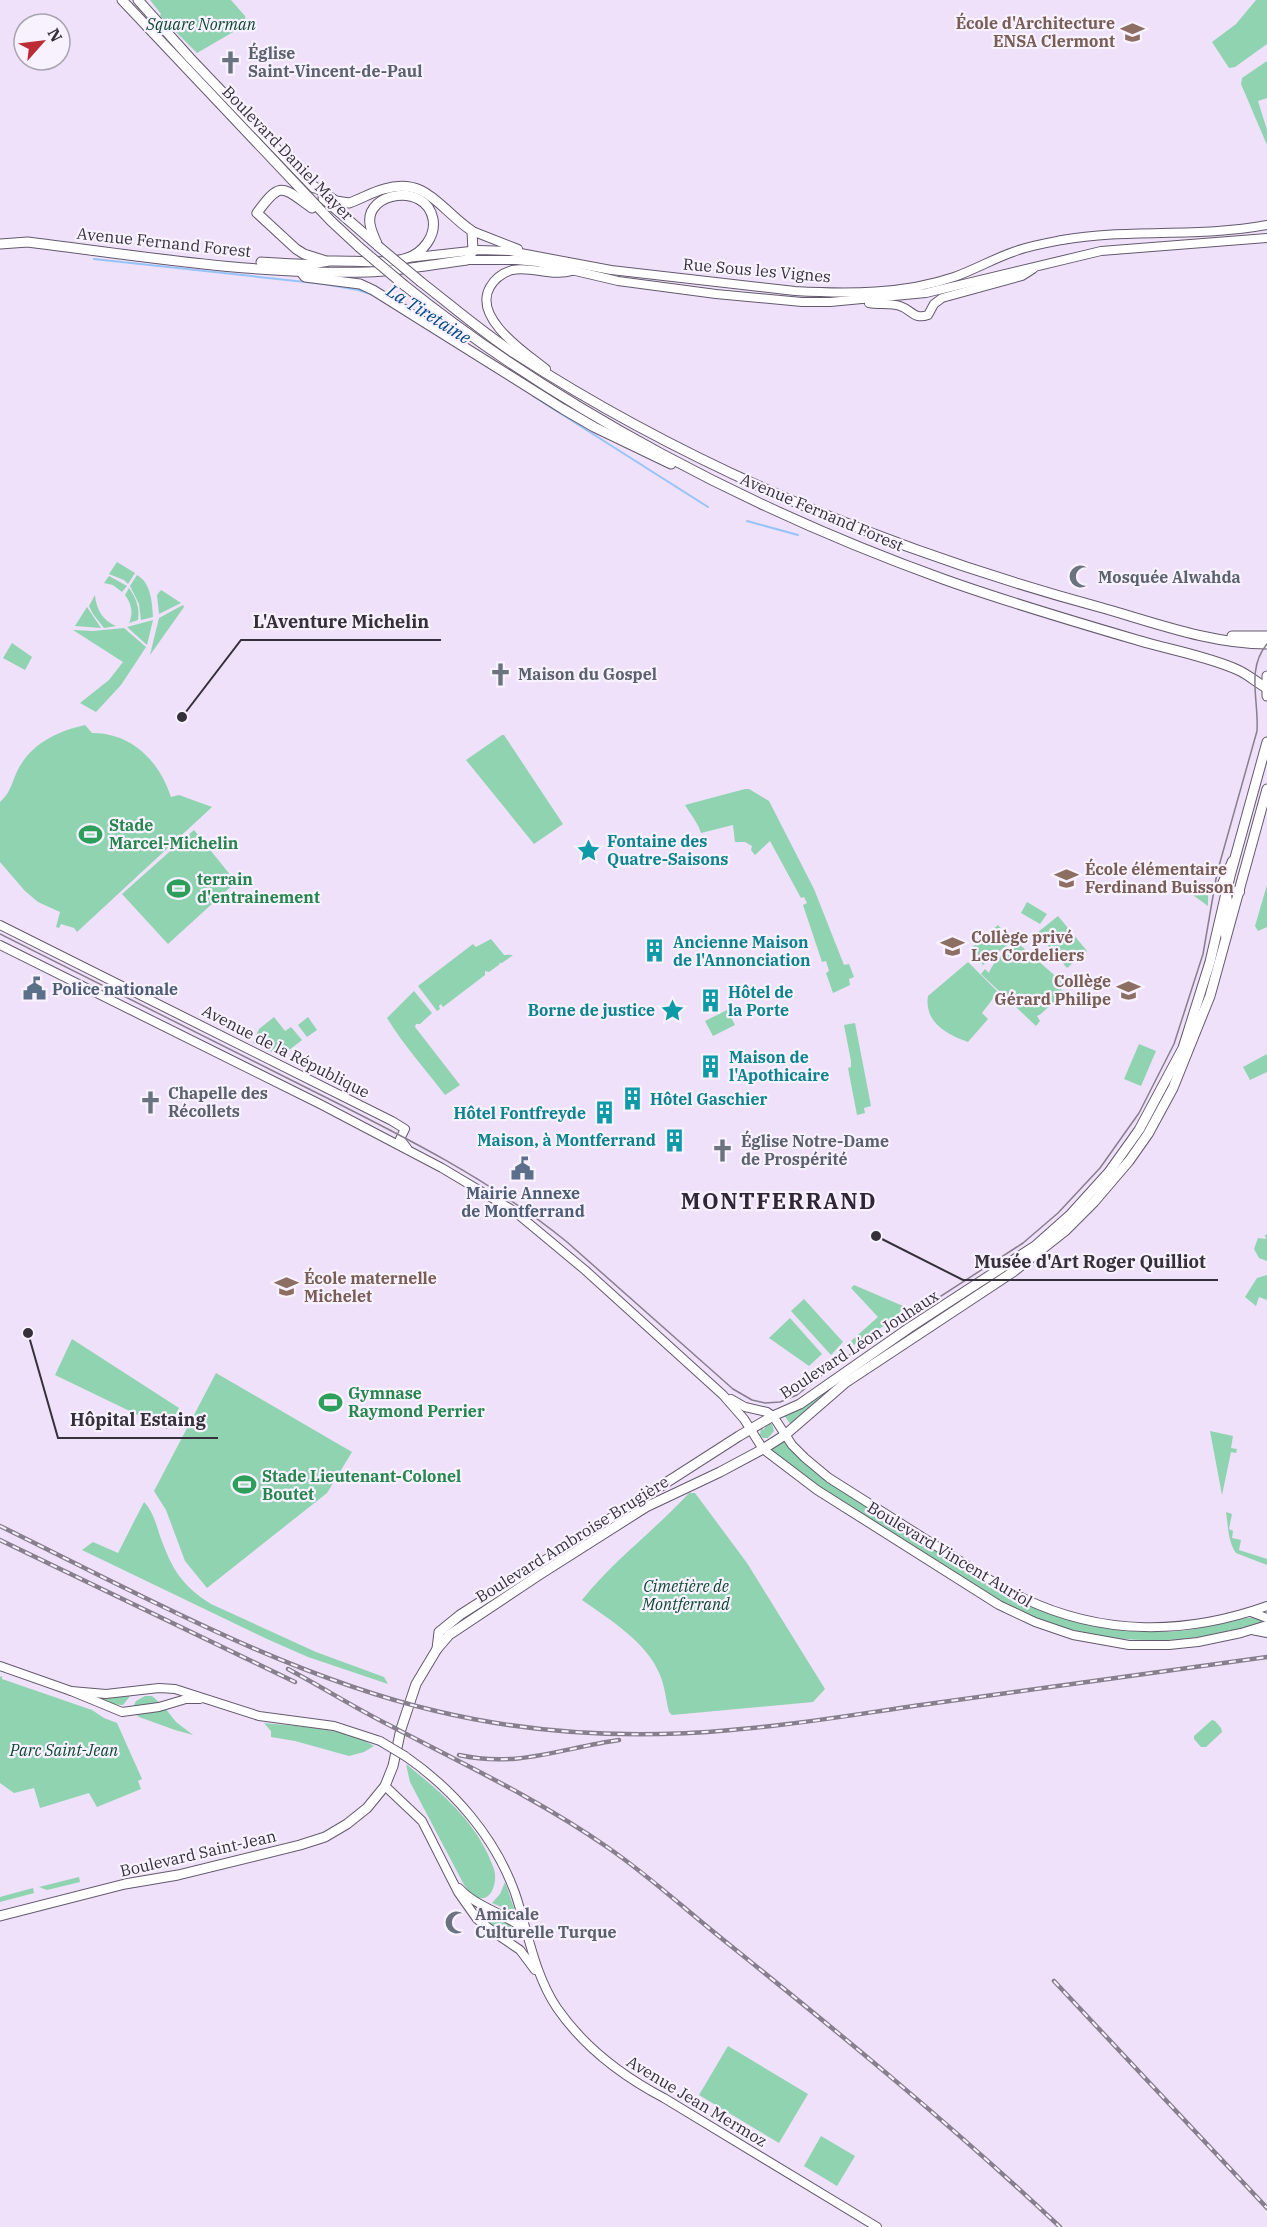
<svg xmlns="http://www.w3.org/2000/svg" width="1267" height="2227" font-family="'IBM Plex Serif',serif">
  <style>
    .green { fill: #90d3b0 }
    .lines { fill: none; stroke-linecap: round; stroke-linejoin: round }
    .stream { stroke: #96c4fa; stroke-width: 2 }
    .secondary-casing { stroke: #64596d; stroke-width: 10 }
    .primary-casing { stroke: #64596d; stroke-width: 11 }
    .secondary { stroke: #fff; stroke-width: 8 }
    .primary { stroke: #fff; stroke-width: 9 }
    .tram { stroke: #877e8e; stroke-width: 1.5 }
    .rail-casing { stroke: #877e8e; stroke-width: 4.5 }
    .rail { stroke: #f8f1ff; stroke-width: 2; stroke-dasharray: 7; stroke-linecap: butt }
    .secondary-bridge-casing { stroke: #64596d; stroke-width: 10; stroke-linecap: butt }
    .primary-bridge-casing { stroke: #64596d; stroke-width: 11; stroke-linecap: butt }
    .secondary-bridge { stroke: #fff; stroke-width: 8 }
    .primary-bridge { stroke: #fff; stroke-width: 9 }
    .labels { text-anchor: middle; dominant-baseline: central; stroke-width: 4.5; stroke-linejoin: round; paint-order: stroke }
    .education-label { font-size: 16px; font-weight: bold; fill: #785e54; stroke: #f8f1ff; text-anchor: start }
    .park-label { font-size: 16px; font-style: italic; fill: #0d4930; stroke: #f8f1ff }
    .worship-label { font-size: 16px; font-weight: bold; fill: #5b616d; stroke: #f8f1ff; text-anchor: start }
    .street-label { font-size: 16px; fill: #353039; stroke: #f8f1ff }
    .leisure-label { font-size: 16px; font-weight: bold; fill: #27864d; stroke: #f8f1ff; text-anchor: start }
    .culture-label { font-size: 16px; font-weight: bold; fill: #0d838f; stroke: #f8f1ff; text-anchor: start }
    .service-label { font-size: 16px; font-weight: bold; fill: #4e5e75; stroke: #f8f1ff; text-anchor: start }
    .water-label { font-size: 18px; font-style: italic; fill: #034987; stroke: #f8f1ff }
    .district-label { font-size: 22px; font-weight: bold; letter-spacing: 1.5px; fill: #302637; stroke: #f8f1ff }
    .leader { fill: none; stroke: #353039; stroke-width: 2 }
    .callout-dot { fill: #353039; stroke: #f8f1ff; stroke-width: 2 }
    .callout-label { font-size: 18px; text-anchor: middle; font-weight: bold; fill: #353039; stroke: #f8f1ff; stroke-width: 4.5; stroke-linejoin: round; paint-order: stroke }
  </style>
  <rect width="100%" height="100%" fill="#eee1f9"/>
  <g class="green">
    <path d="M150 0H231L245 16 247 24 197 53 160 16 161 14Z"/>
    <path d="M1256 0H1267V44L1235 67 1229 68 1212 42 1236 24Z"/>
    <path d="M1267 61V98L1258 101 1267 130V145L1241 84 1242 78Z"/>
    <path d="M117 562 135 573 128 584 124 580 109 574Z"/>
    <path d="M137 575C151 583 152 602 153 617L141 620 139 604 130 586Z"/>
    <path d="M109 576 127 586 122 592 113 585 104 583Z"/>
    <path d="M129 588C136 598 140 608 138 620L129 623C134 613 131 603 125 595Z"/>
    <path d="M161 590 181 603 159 614 157 595Z"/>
    <path d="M95 595C96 609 103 621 116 626L104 628 93 614 89 606Z"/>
    <path d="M183 605 184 607 150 655 159 618Z"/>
    <path d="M87 607 101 628 75 626Z"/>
    <path d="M153 620 147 645 127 627Z"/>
    <path d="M124 628 146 647 121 685 96 712 80 703 109 680 123 662 73 630 93 631Z"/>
    <path d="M12 643 32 657 25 670 3 658Z"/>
    <path d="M85 725 92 733C132 733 159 761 171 797L179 795 212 807 77 932 74 928 61 924 59 928 56 927 60 912 38 902 25 891 0 862V802C12 792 12 779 20 766 34 742 59 731 85 725Z"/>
    <path d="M502 735H504L563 824 534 844 466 760Z"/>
    <path d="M745 789H749L769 801 814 889 844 965 849 964 854 977 849 979 850 985 833 993 826 973 829 971 826 961 822 962 803 905 807 903 804 897 801 898 770 841 755 855 751 850 752 846 745 842H735L733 825 701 833C698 823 691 815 685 805Z"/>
    <path d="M194 830 236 882 168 944 122 894Z"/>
    <path d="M1267 885V927L1258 931 1255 926Z"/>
    <path d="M1188 887 1208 892V906L1186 890Z"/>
    <path d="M1027 902 1047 914 1040 924 1021 913Z"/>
    <path d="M1058 916 1087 951 1067 968 1037 933Z"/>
    <path d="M998 925 1012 941 983 965 970 949Z"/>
    <path d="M491 939 504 955H513L502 963H499L500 964 489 972 485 971V975L443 1007 441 1004 439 1006 440 1009 437 1011 418 986 473 944 476 947Z"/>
    <path d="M1020 945 1061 981C1066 994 1050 1005 1041 1014L1037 1016 1040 1021 1036 1026 981 974 985 969 989 973C993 962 1008 945 1020 945Z"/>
    <path d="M968 962 998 992 982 1013 988 1019 968 1042C946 1034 924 1022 928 996Z"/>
    <path d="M414 991 432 1013 420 1024H416L415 1027 460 1085 445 1095C427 1071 404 1046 387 1018Z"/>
    <path d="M727 1010 735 1025 713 1036 705 1021Z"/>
    <path d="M274 1017 285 1031 291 1027 302 1040 289 1050 285 1048 277 1054 253 1043 259 1029Z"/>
    <path d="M308 1017 317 1030 307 1037 298 1025Z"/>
    <path d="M855 1023 871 1106 864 1108 865 1113 857 1115 848 1068 851 1067V1061L844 1025Z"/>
    <path d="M1139 1044 1156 1051 1141 1086 1124 1079Z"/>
    <path d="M1267 1054V1072L1250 1080 1243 1067Z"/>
    <path d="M1267 1234V1261L1259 1258 1254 1249 1258 1238 1266 1239 1265 1235Z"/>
    <path d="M1267 1275V1300L1259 1297 1256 1306 1245 1297 1257 1278Z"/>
    <path d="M854 1285 910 1309 854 1345 851 1341 878 1317 851 1288Z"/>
    <path d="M804 1299 843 1342 831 1355 791 1311Z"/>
    <path d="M790 1318 822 1354 809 1366 769 1338Z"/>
    <path d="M72 1339 179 1408 167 1429 55 1375Z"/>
    <path d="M216 1373 352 1452 327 1493 207 1588 185 1561 166 1510 154 1491Z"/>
    <path d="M850 1375 791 1425 784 1415Z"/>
    <path d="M768 1424H772L774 1431 768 1438H763L760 1435 761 1428 763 1430Z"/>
    <path d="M1210 1431 1233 1436 1231 1448 1237 1449 1236 1453 1231 1452 1222 1495Z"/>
    <path d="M784 1439 792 1451 1020 1601C1073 1625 1130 1637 1189 1630 1211 1627 1241 1614 1261 1619V1623C1171 1652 1079 1645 996 1599 967 1583 939 1563 911 1545 863 1515 815 1486 771 1450Z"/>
    <path d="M689 1493H695L747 1563 825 1689 813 1702 672 1715 669 1712C666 1700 665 1687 660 1675 647 1642 610 1620 582 1600 613 1561 655 1530 689 1493Z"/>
    <path d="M144 1502C153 1511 156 1524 160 1536 172 1569 181 1585 211 1604L316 1652 384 1677 388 1684 308 1657 267 1639 82 1550 93 1542 118 1553Z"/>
    <path d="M1226 1512 1232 1514 1229 1529 1233 1531 1232 1538 1241 1540 1239 1550 1267 1559V1565L1236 1553C1228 1542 1228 1525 1226 1512Z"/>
    <path d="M2 1676V1679L92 1710 104 1718 117 1723 142 1779 138 1781 141 1789 97 1807 89 1793 40 1808 34 1788 14 1793 0 1783V1677Z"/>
    <path d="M131 1695 123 1705 109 1704 99 1700 100 1696Z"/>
    <path d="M145 1696H152L160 1703 133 1707 136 1701Z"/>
    <path d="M165 1708 176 1722 193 1735 175 1730 139 1717 136 1714Z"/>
    <path d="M1212 1720 1215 1721 1221 1728 1222 1732 1206 1747H1201L1194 1739V1736Z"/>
    <path d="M264 1723C299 1727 343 1727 374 1746L364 1752 349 1756 295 1741 271 1737V1731Z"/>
    <path d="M406 1764C442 1793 478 1823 494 1869 498 1882 491 1907 473 1895 468 1892 465 1886 462 1881L410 1782Z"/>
    <path d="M79 1877 80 1882 47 1890 39 1887Z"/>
    <path d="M505 1882 518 1920C512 1911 502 1907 492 1903L500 1894Z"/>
    <path d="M33 1888 34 1893 0 1902V1897Z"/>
    <path d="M487 1910 520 1929V1932C516 1934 514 1936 510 1936 500 1936 484 1922 482 1914Z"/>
    <path d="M728 2046 808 2094 779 2143 699 2095Z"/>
    <path d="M821 2136 855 2156 837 2186 804 2166Z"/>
  </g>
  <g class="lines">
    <g class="stream">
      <path d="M94 259 324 284 358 290 374 295"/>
      <path d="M533 396 708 507"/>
      <path d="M747 521 798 535"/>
    </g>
    <defs>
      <g id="secondary">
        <path d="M472 231 518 249"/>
        <path d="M407 258 479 250 510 251 611 270 795 291C848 294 904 294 954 277 974 270 993 259 1013 252 1028 246 1046 243 1062 240 1129 228 1199 238 1267 225"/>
        <path d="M467 260H516L537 262 618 281 716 294 802 302H830L926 293 1101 251 1267 238"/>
        <path d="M869 303C879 305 890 303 900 306 912 310 914 320 928 315L934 304 942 298 1022 276 1033 269"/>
        <path d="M546 369C526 353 472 318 490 287 495 278 502 273 512 270 532 266 552 277 572 271"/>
        <path d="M1220 888 1232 861"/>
        <path d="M0 925 392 1121 405 1129 400 1139 407 1148"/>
        <path d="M1225 935 1224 929 1229 906 1226 890 1240 892"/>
        <path d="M0 945 320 1104 442 1168 514 1211 585 1270 723 1395 744 1419 763 1449 817 1490 999 1605 1035 1622 1073 1635 1129 1645H1169L1198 1642 1241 1633 1267 1625"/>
        <path d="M731 1399 745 1407 767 1412 773 1416 792 1445 805 1458 829 1478C869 1503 909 1529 949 1554 973 1569 997 1586 1023 1598 1102 1636 1186 1635 1267 1606"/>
        <path d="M1251 1612 1267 1618"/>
        <path d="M1252 1630 1267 1633"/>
        <path d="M0 1666 71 1691 122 1712 159 1707 186 1699H200"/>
        <path d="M71 1691 106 1694 159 1688 175 1689 259 1716 334 1726 380 1741"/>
        <path d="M405 1756C453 1789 495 1837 515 1893 528 1931 534 1974 557 2008 584 2047 622 2076 664 2098L877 2227"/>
        <path d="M385 1786 422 1821 458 1892 477 1919 495 1933 520 1950 535 1970"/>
        <path d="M459 1888C477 1908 506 1913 526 1931"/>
      </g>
      <g id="primary">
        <path d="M122 0 331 221 359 247"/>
        <path d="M138 0 190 58 314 188"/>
        <path d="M323 198 376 244"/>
        <path d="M312 208C282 187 281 180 257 213L296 249 304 254 326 261"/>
        <path d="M0 244 28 242C140 256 254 275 368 272 401 271 435 264 467 260L473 251 472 231C440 210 427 176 384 189 372 192 361 199 349 203L336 201 312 185"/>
        <path d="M261 262C277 263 295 265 311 264 317 264 323 262 329 261 351 260 387 265 407 258 423 253 436 236 433 219 426 182 365 192 370 224 371 231 375 239 378 246"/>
        <path d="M301 272 305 277 360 284 373 290 563 409 594 427 671 464"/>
        <path d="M421 282C452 306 482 332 514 353 693 469 893 551 1099 607 1153 622 1210 644 1267 644"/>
        <path d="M404 285C561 411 754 511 943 579 1007 602 1072 621 1137 640 1170 650 1207 656 1238 670 1249 675 1257 683 1267 688"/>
        <path d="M1232 636H1267"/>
        <path d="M1267 676V696"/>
        <path d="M437 1649 439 1632 460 1615 739 1436 773 1416 800 1404 909 1328 1035 1246 1071 1214 1109 1172 1139 1130 1183 1048 1210 962 1230 876 1267 742"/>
        <path d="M0 1916 125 1884 178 1875 300 1845 325 1837 347 1824 367 1808 385 1786 393 1766 401 1729 416 1684 437 1649 449 1635 539 1575 646 1507 720 1472 763 1449 785 1435 845 1383 1013 1272 1065 1231 1094 1202 1129 1161 1148 1134 1173 1088 1210 996 1267 789"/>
      </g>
    </defs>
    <use href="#secondary" class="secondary-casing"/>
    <use href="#primary" class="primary-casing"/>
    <use href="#secondary" class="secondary"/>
    <use href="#primary" class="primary"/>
    <path class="tram" d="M0 934C102 985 204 1036 305 1087 395 1132 489 1178 567 1242L733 1389 752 1400 765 1403 780 1402 797 1395 836 1364 1023 1243 1058 1213 1100 1168 1139 1113 1174 1044 1203 954 1217 873 1257 731C1259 700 1246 669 1267 644"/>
    <defs>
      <g id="rail">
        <path d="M0 1526C137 1593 287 1676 436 1711 532 1734 633 1739 731 1730 795 1725 858 1714 921 1705 1036 1689 1152 1673 1267 1657"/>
        <path d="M0 1540 295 1682"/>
        <path d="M288 1669C322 1687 355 1708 389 1725 463 1764 538 1799 607 1847 651 1877 689 1913 731 1946 843 2036 955 2128 1060 2227"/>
        <path d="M459 1755C519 1768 562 1748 619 1740"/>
        <path d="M1054 1981 1267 2208"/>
      </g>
    </defs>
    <use href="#rail" class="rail-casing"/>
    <use href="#rail" class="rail"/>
    <defs>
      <path id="secondary-bridge" d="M380 1741 405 1756"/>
      <g id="primary-bridge">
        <path d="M378 246 421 282"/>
        <path d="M359 247 404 285"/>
      </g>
    </defs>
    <use href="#secondary-bridge" class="secondary-bridge-casing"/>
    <use href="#primary-bridge" class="primary-bridge-casing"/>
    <use href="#secondary-bridge" class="secondary-bridge"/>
    <use href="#primary-bridge" class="primary-bridge"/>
  </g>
  <defs>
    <symbol id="school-bare" viewBox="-9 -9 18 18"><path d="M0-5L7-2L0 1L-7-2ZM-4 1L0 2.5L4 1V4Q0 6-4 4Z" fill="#8d6e63" stroke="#f8f1ff" stroke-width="2.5" paint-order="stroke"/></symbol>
    <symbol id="church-bare" viewBox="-9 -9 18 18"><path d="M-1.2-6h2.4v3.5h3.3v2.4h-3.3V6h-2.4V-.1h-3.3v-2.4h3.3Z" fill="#6b7280" stroke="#f8f1ff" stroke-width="2.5" paint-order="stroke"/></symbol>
    <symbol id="mosque-bare" viewBox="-9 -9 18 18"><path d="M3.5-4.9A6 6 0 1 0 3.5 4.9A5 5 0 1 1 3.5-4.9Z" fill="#6b7280" stroke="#f8f1ff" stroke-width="2.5" paint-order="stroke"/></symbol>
    <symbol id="stadium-bare" viewBox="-9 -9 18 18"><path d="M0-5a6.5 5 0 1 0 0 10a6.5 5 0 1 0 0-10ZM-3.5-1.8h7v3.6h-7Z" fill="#2e9e5b" stroke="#f8f1ff" stroke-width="2.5" paint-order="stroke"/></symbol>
    <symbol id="sight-bare" viewBox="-9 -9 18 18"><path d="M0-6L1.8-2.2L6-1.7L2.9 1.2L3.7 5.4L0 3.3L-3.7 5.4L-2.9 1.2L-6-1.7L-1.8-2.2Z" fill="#0f9aa8" stroke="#f8f1ff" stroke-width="2.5" paint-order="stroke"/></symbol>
    <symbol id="building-bare" viewBox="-9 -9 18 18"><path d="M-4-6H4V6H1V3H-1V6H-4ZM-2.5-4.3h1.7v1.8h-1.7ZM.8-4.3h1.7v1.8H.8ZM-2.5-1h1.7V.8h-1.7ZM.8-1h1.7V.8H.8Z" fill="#0f9aa8" stroke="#f8f1ff" stroke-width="2.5" paint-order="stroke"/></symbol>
    <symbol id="civic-bare" viewBox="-9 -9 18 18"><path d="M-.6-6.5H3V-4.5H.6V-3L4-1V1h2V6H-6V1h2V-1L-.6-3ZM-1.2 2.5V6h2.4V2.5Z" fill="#5c6f8a" stroke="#f8f1ff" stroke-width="2.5" paint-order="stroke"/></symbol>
  </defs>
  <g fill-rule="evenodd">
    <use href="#school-bare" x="1116" y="16" width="33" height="33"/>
    <use href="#church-bare" x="214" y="46" width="33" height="33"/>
    <use href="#mosque-bare" x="1064" y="560" width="33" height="33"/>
    <use href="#church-bare" x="484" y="658" width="33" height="33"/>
    <use href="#stadium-bare" x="74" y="818" width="33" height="33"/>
    <use href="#sight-bare" x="572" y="834" width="33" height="33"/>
    <use href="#school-bare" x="1050" y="862" width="33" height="33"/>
    <use href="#stadium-bare" x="162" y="872" width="33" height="33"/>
    <use href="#school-bare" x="936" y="930" width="33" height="33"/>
    <use href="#building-bare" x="638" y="934" width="33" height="33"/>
    <use href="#civic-bare" x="18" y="972" width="33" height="33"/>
    <use href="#school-bare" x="1112" y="974" width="33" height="33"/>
    <use href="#building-bare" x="694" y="984" width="33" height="33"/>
    <use href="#sight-bare" x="656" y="994" width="33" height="33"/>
    <use href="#building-bare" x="694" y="1050" width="33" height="33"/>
    <use href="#building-bare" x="616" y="1082" width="33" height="33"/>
    <use href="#church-bare" x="134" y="1086" width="33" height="33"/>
    <use href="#building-bare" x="588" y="1096" width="33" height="33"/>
    <use href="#building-bare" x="658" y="1124" width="33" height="33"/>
    <use href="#church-bare" x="706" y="1134" width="33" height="33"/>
    <use href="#civic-bare" x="506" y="1152" width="33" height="33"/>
    <use href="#school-bare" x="270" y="1270" width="33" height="33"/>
    <use href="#stadium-bare" x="314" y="1386" width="33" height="33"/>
    <use href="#stadium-bare" x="228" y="1468" width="33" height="33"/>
    <use href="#mosque-bare" x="440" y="1906" width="33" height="33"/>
  </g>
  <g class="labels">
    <g class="education-label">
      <text x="1115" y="23" text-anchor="end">École d'Architecture<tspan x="1115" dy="18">ENSA Clermont</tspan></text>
      <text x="1085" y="869">École élémentaire<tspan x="1085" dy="18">Ferdinand Buisson</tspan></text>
      <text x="971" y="937">Collège privé<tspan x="971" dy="18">Les Cordeliers</tspan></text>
      <text x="1111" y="981" text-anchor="end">Collège<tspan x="1111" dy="18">Gérard Philipe</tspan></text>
      <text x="304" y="1278">École maternelle<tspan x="304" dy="18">Michelet</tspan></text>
    </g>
    <g class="park-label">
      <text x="201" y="24">Square Norman</text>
      <text x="686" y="1586">Cimetière de<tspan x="686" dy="18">Montferrand</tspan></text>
      <text x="64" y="1750">Parc Saint-Jean</text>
    </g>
    <g class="worship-label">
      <text x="248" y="53">Église<tspan x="248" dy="18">Saint-Vincent-de-Paul</tspan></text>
      <text x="1098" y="577">Mosquée Alwahda</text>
      <text x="518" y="674">Maison du Gospel</text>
      <text x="168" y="1093">Chapelle des<tspan x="168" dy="18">Récollets</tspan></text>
      <text x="741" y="1141">Église Notre-Dame<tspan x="741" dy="18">de Prospérité</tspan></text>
      <text x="475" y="1914">Amicale<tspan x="475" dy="18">Culturelle Turque</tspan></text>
    </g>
    <g class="street-label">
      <text transform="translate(288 153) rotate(46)">Boulevard Daniel Mayer</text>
      <text transform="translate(164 242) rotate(6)">Avenue Fernand Forest</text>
      <text transform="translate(757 270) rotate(5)">Rue Sous les Vignes</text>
      <text transform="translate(822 512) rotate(23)">Avenue Fernand Forest</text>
      <text transform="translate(286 1051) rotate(27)">Avenue de la République</text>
      <text transform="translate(859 1344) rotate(-33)">Boulevard Léon Jouhaux</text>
      <text transform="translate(572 1539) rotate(-32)">Boulevard Ambroise Brugière</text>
      <text transform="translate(950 1554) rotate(31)">Boulevard Vincent Auriol</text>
      <text transform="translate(198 1853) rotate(-13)">Boulevard Saint-Jean</text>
      <text transform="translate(697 2101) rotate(31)">Avenue Jean Mermoz</text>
    </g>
    <g class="leisure-label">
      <text x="109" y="825">Stade<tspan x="109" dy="18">Marcel-Michelin</tspan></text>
      <text x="197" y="879">terrain<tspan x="197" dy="18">d'entrainement</tspan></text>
      <text x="348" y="1393">Gymnase<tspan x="348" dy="18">Raymond Perrier</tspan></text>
      <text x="262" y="1476">Stade Lieutenant-Colonel<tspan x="262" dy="18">Boutet</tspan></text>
    </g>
    <g class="culture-label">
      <text x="607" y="841">Fontaine des<tspan x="607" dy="18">Quatre-Saisons</tspan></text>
      <text x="673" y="942">Ancienne Maison<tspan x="673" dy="18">de l'Annonciation</tspan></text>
      <text x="728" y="992">Hôtel de<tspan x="728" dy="18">la Porte</tspan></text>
      <text x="655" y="1010" text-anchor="end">Borne de justice</text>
      <text x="729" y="1057">Maison de<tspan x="729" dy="18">l'Apothicaire</tspan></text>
      <text x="650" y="1099">Hôtel Gaschier</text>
      <text x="586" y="1113" text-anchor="end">Hôtel Fontfreyde</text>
      <text x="656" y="1140" text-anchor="end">Maison, à Montferrand</text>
    </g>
    <g class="service-label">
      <text x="52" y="989">Police nationale</text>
      <text x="523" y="1193" text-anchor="middle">Mairie Annexe<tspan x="523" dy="18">de Montferrand</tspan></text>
    </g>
    <g class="water-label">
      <text transform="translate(429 314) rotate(32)">La Tiretaine</text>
    </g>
    <g class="district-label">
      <text x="779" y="1200">MONTFERRAND</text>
    </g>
  </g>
  <path class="leader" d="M182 717L241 640H441M876 1236L963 1280H1218M28 1333L58 1438H218"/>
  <g class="callout-dot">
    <circle cx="182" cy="717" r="6"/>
    <circle cx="876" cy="1236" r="6"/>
    <circle cx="28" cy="1333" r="6"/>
  </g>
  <g class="callout-label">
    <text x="341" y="628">L'Aventure Michelin</text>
    <text x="1090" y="1268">Musée d'Art Roger Quilliot</text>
    <text x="138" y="1426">Hôpital Estaing</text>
  </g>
  <g transform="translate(42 42) rotate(62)"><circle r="28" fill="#f8f1ff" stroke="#aaa4b0" stroke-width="1.5"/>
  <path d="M0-4.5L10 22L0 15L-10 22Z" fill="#bc2c34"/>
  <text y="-9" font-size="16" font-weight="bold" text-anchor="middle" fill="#353039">N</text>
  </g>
</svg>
